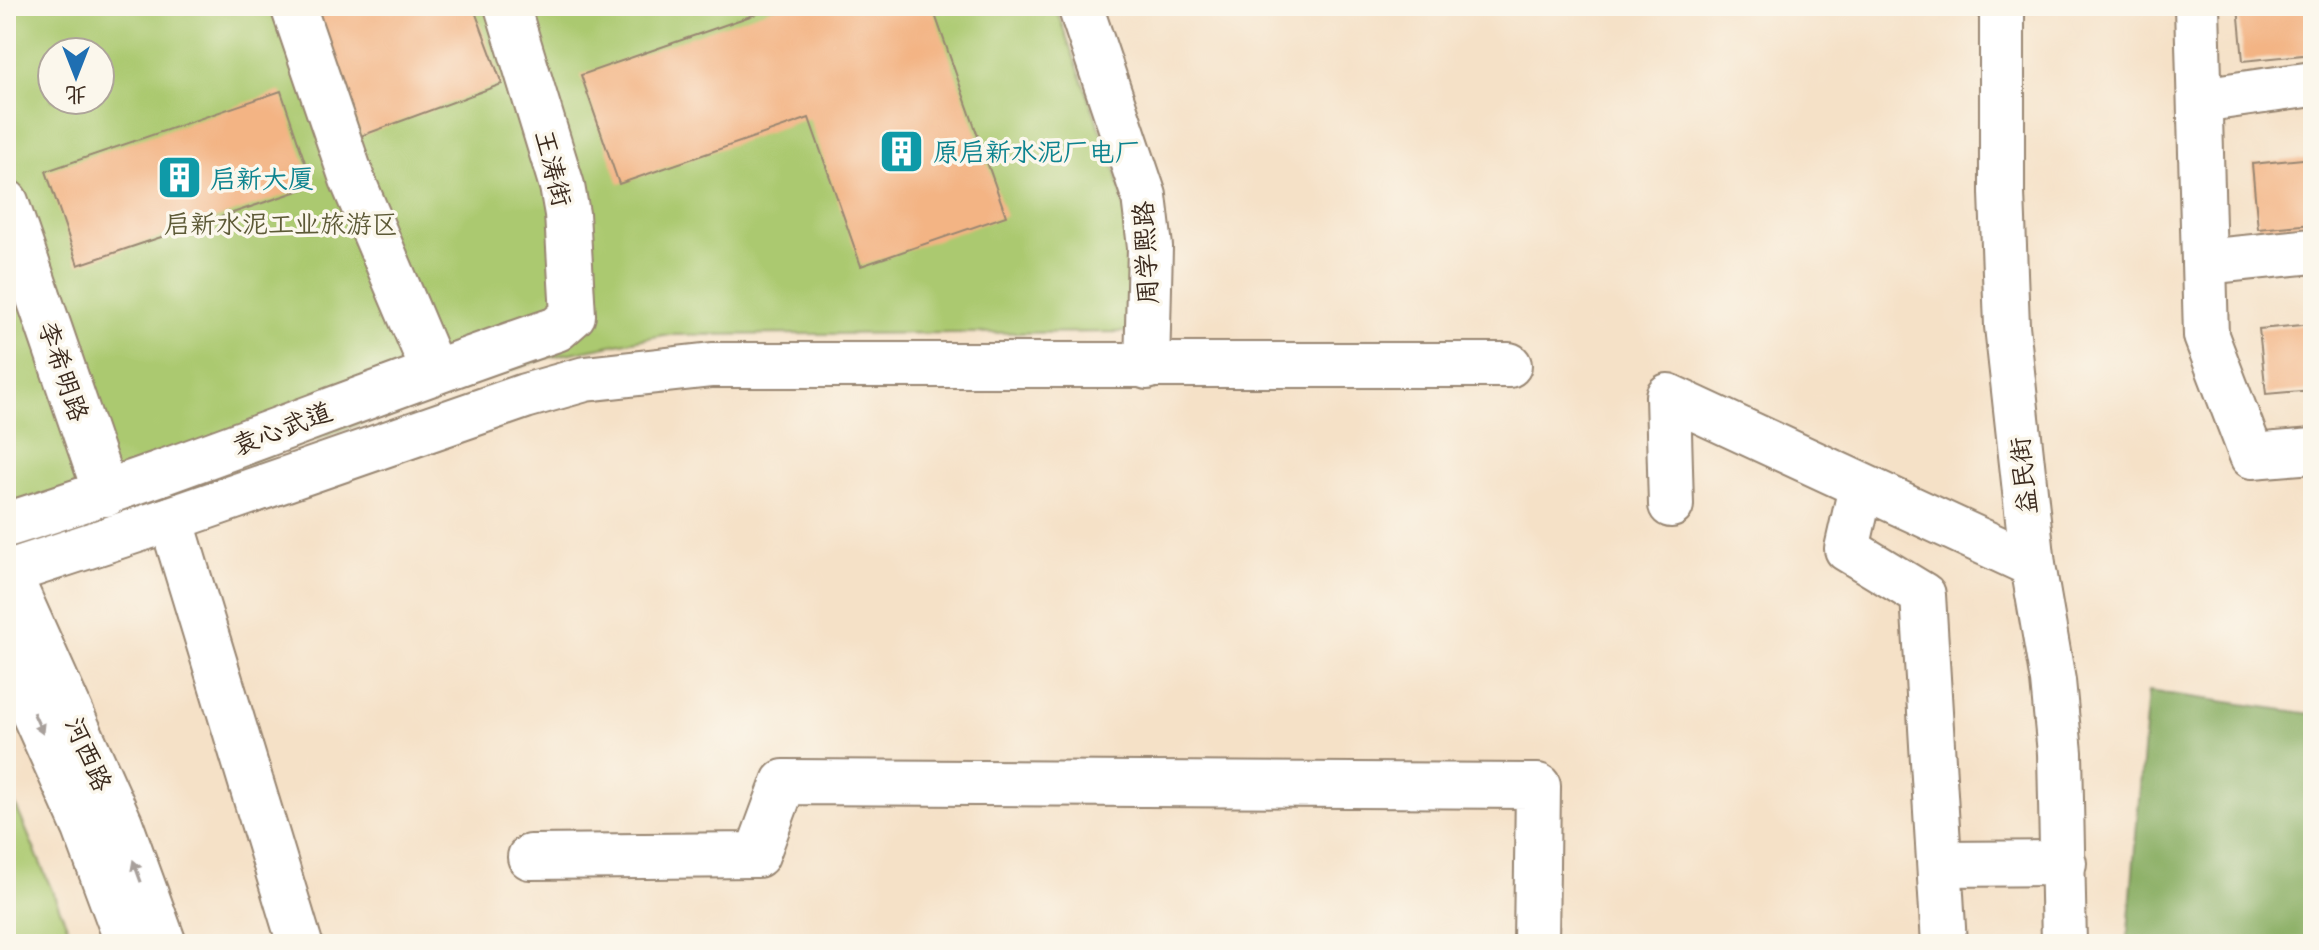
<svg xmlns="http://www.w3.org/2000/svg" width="2319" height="950" font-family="'Patrick Hand','LXGW WenKai TC',sans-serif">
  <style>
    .green { fill: #abc970; stroke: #737a47; stroke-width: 2; fill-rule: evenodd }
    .forest { fill: #88ad62; stroke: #626c40; stroke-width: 2 }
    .building { fill: #f3b484 }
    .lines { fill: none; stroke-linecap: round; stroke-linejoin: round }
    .minor-casing { stroke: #988672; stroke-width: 48 }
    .minor { stroke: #fff; stroke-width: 44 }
    .oneway { fill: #a79f9a }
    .labels { text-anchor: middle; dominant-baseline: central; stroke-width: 7; stroke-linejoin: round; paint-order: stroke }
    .culture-label { font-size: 26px; fill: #0d838f; stroke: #fbf7ec; text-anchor: start }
    .street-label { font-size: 26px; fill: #3b2a1e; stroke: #fbf7ec }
    .park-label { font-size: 26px; fill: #5d5a37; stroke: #fbf7ec }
  </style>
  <rect width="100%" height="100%" fill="#fbf7ec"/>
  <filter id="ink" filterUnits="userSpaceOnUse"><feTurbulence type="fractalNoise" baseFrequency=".0125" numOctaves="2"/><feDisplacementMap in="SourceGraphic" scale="16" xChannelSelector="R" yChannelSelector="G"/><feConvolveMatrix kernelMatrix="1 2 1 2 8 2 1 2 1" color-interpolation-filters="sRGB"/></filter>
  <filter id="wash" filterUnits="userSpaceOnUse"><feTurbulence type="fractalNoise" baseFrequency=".006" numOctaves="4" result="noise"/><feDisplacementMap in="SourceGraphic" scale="32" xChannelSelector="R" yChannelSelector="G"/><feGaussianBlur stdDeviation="1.8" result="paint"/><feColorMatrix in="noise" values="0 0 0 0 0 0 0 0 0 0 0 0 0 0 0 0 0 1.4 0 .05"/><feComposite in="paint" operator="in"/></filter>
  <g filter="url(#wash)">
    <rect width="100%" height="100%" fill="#f5e1c7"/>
    <g class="green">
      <path d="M6 6H1055L1116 172 1135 254 1134 332 663 335 546 358 14 547 6 527ZM52 52H100V100H52Z"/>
      <path d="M6 783 75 944H6Z"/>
    </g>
    <path class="forest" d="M2148 691 2313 714V944H2127Z"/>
    <g id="blocks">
      <g class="building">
        <path d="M313 6H473L502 84 361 136Z"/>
        <path d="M779 6H932L1006 216 861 266 809 118 619 184 581 75Z"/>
        <path d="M2238 6H2313V54L2243 61Z"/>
        <path d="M281 91 313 186 78 265 46 171Z"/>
        <path d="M2313 158V224L2258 229 2252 164Z"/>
        <path d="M2313 324V390L2266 394 2259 329Z"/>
      </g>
    </g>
  </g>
  <g filter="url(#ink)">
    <use href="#blocks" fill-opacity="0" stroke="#988672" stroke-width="2"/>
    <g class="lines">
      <defs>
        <g id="minor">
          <path d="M293 6 352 179 433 370"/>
          <path d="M1080 6 1144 196 1150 247 1147 367"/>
          <path d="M2002 6V193L2007 326 2033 565 2053 681 2060 753 2064 944"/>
          <path d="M2197 6 2206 336 2252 456 2313 451"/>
          <path d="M2200 100 2313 84"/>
          <path d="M6 202 106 494"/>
          <path d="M2204 262 2313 251"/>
          <path d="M1861 487 1847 549 1923 595 1944 944"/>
          <path d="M1671 505 1668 396 2033 565"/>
          <path d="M171 519 300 944"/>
          <path d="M6 525C192 467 372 391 557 329L573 315 567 214 562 186 507 6"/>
          <path d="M6 568 120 823 164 944"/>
          <path d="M6 573 171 519 525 396 585 379 712 365H1509"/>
          <path d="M6 652 85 828 128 944"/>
          <path d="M530 857 757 855 784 782 1538 786 1536 944"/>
          <path d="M1940 864 2064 863"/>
        </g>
      </defs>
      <use href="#minor" class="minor-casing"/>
      <use href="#minor" class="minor"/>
    </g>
    <defs><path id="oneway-solid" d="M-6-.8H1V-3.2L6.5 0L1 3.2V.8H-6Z" transform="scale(2)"/></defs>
    <g class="oneway">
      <use href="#oneway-solid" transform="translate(38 723) rotate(66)"/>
      <use href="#oneway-solid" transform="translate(137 871) rotate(-110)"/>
    </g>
  </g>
  <defs>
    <symbol id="building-square" viewBox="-11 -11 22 22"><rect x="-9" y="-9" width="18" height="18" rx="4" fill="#0f9aa8" stroke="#fbf7ec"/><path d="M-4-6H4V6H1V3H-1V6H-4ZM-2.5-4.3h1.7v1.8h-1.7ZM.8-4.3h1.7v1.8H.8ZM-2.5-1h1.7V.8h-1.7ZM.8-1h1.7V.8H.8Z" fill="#fff"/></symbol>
  </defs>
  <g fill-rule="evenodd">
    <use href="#building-square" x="876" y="126" width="51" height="51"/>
    <use href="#building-square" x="154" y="152" width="51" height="51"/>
  </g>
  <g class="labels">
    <g class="culture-label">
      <text x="933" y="151">原启新水泥厂电厂</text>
      <text x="210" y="178">启新大厦</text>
    </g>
    <g class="street-label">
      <text transform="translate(554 168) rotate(76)">王涛街</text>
      <text transform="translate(1145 253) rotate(-93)">周学熙路</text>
      <text transform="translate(64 371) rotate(71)">李希明路</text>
      <text transform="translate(282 428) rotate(-21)">袁心武道</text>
      <text transform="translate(2023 476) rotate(-96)">益民街</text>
      <text transform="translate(89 754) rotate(66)">河西路</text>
    </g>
    <g class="park-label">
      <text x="281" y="223">启新水泥工业旅游区</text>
    </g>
  </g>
  <rect width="2319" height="950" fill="none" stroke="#fbf7ec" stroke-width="32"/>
  <g transform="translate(76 76) rotate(180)"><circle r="38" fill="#fbf7ec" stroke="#aea59a" stroke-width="2"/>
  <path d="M0-6L14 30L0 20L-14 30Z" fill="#1f6fb2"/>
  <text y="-12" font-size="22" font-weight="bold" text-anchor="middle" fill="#3b2a1e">北</text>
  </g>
</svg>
